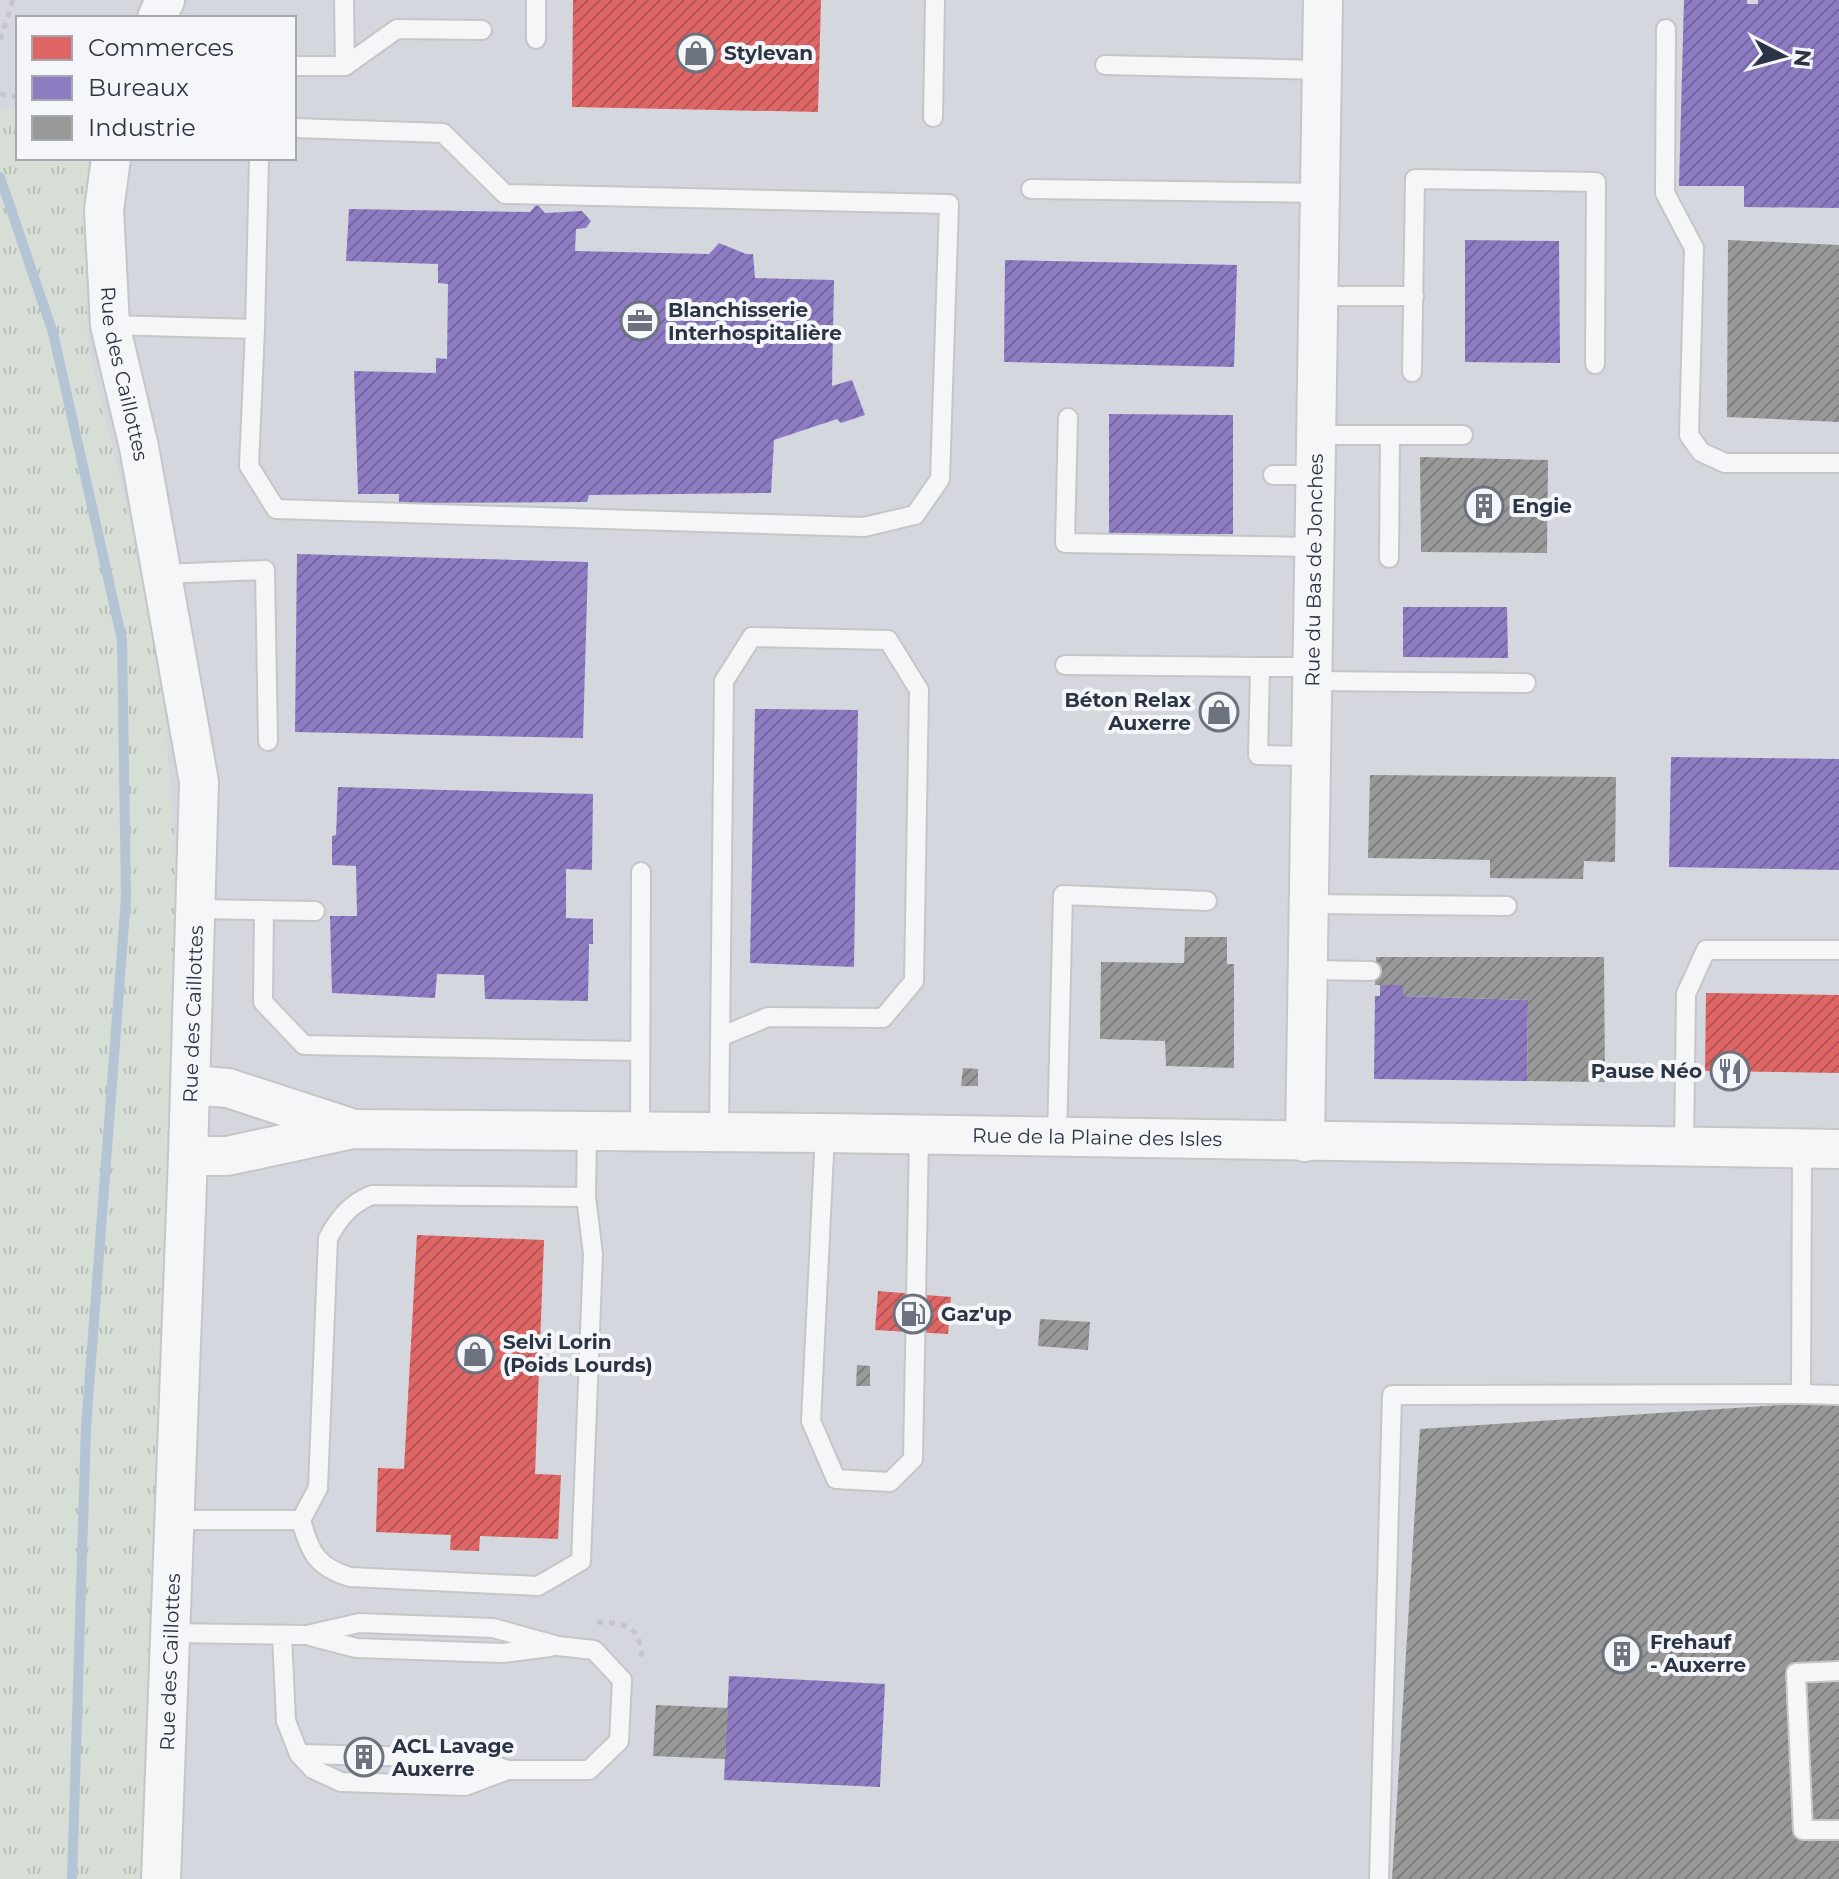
<svg xmlns="http://www.w3.org/2000/svg" width="1839" height="1879" font-family="Montserrat,sans-serif">
  <style>
    .built { fill: #d4d7dd; fill-rule: evenodd }
    .grass { fill: url(#grass-tufts) }
    .shops { fill: url(#shops-hatch) }
    .offices { fill: url(#offices-hatch) }
    .industry { fill: url(#industry-hatch) }
    .lines { fill: none; stroke-linecap: round; stroke-linejoin: round }
    .stream { stroke: #b4c4d5; stroke-width: 10 }
    .service-casing { stroke: #c4c6c8; stroke-width: 22 }
    .minor-casing { stroke: #c4c6c8; stroke-width: 42 }
    .path { stroke: #c5c6ca; stroke-width: 5; stroke-dasharray: 6 6; stroke-linecap: butt }
    .service { stroke: #f5f6f7; stroke-width: 18 }
    .minor { stroke: #f5f6f7; stroke-width: 38 }
    .labels { text-anchor: middle; dominant-baseline: central; stroke-width: 8; stroke-linejoin: round; paint-order: stroke }
    .poi-label { font-size: 20px; font-weight: bold; fill: #2b3445; stroke: #f4f6f9; text-anchor: start }
    .street-label { font-size: 20px; fill: #2b3445; stroke: #f4f6f9 }
  </style>
  <defs>
    <pattern id="grass-tufts" width="24" height="20" patternUnits="userSpaceOnUse" patternTransform="scale(2)"><rect width="24" height="20" fill="#d6ded6"/><path d="M3 7l-1-3M5 7V3M7 7l1-3M15 17l-1-3M17 17v-4M19 17l1-3" fill="none" stroke="#b8bfb9"/></pattern>
    <pattern id="shops-hatch" width="6" height="6" patternUnits="userSpaceOnUse" patternTransform="scale(2)"><rect width="6" height="6" fill="#e06666"/><path d="M-1 1l2-2M0 6l6-6M5 7l2-2" fill="none" stroke="#b65556"/></pattern>
    <pattern id="offices-hatch" width="6" height="6" patternUnits="userSpaceOnUse" patternTransform="scale(2)"><rect width="6" height="6" fill="#8e7cc3"/><path d="M-1 1l2-2M0 6l6-6M5 7l2-2" fill="none" stroke="#7466a0"/></pattern>
    <pattern id="industry-hatch" width="6" height="6" patternUnits="userSpaceOnUse" patternTransform="scale(2)"><rect width="6" height="6" fill="#999"/><path d="M-1 1l2-2M0 6l6-6M5 7l2-2" fill="none" stroke="#7d7e7f"/></pattern>
  </defs>
  <rect width="100%" height="100%" fill="#e6e8ea"/>
  <path class="built" d="M0 0H1839V1879H41L0 962ZM18 18H294V158H18Z"/>
  <path class="grass" d="M0 109 18 110V158H93L83 210 88 344 160 649 177 878 156 1468 147 1879H0Z"/>
  <g class="shops">
    <path d="M573 0H821L818 112 572 107Z"/>
    <path d="M1706 993 1839 995V1073L1705 1071Z"/>
    <path d="M417 1235 544 1240 535 1474 561 1475 558 1539 480 1536 479 1551 450 1550 451 1535 376 1532 378 1468 404 1469Z"/>
    <path d="M878 1291 951 1297 948 1334 875 1330Z"/>
  </g>
  <g class="offices">
    <path d="M1684 0H1747V4H1758V0H1839V208L1744 207V186H1679Z"/>
    <path d="M537 204 545 213 582 211 591 221 586 228 576 229 575 251 709 254 719 243 746 254H753L755 278 834 280 832 386 852 380 865 415 841 423 837 419 774 440 771 493 589 495 587 502 399 503V494H358L354 371 436 373V358L447 359 448 284 438 283V264L346 261 349 209 530 212Z"/>
    <path d="M1465 240 1559 241 1560 363 1465 362Z"/>
    <path d="M1005 260 1237 265 1234 367 1004 362Z"/>
    <path d="M1109 414 1233 415V534H1109Z"/>
    <path d="M297 554 588 562 583 738 295 732Z"/>
    <path d="M1403 607H1507L1508 658 1403 657Z"/>
    <path d="M755 709 858 710 854 967 750 963Z"/>
    <path d="M1671 757 1839 759V870L1669 867Z"/>
    <path d="M338 787 593 794 592 870 566 869V918L593 919V944H589L588 1001 485 999 484 975 437 974 435 998 332 993 330 916H357L356 866 332 865V836L336 835Z"/>
    <path d="M1380 985H1403V996L1528 1000 1527 1081 1374 1079 1375 996H1380Z"/>
    <path d="M1718 1476H1819L1820 1484 1839 1486V1546H1822V1597L1722 1598Z"/>
    <path d="M729 1676 885 1684 880 1787 724 1780Z"/>
  </g>
  <g class="industry">
    <path d="M1728 240 1839 245V422L1727 417Z"/>
    <path d="M1420 457 1548 460 1547 553 1421 552Z"/>
    <path d="M1370 775 1616 777 1615 862 1584 861 1583 879 1490 878V860L1368 858Z"/>
    <path d="M1185 937H1227V964H1234V1068L1166 1066 1165 1041 1100 1039 1101 962 1184 963Z"/>
    <path d="M1376 957H1604L1605 1082 1527 1081 1528 1000 1403 996V985H1375Z"/>
    <path d="M963 1068 978 1069V1086H961Z"/>
    <path d="M1040 1319 1090 1322 1088 1350 1038 1346Z"/>
    <path d="M857 1365 870 1366V1386H856Z"/>
    <path d="M1839 1401V1879H1392L1420 1429Z"/>
    <path d="M656 1705 728 1708 725 1759 653 1756Z"/>
  </g>
  <g class="lines">
    <path class="stream" d="M0 177 53 333 122 640 126 898 86 1427 72 1879"/>
    <defs>
      <g id="service">
        <path d="M344 0 345 66"/>
        <path d="M1666 29 1665 193 1694 248 1689 435 1701 452 1725 463H1839"/>
        <path d="M536 39V0"/>
        <path d="M1105 65 1322 70"/>
        <path d="M294 66H345L397 29 482 30"/>
        <path d="M933 117 935 0"/>
        <path d="M1031 189 1320 193"/>
        <path d="M1318 296H1414"/>
        <path d="M110 325 255 329 259 158"/>
        <path d="M255 329 249 466 276 509 864 527 915 515 940 479 949 204 505 194 443 133 294 128"/>
        <path d="M1412 372 1415 179 1596 182 1595 364"/>
        <path d="M1068 418 1065 543 1315 547"/>
        <path d="M1316 435H1390L1389 558"/>
        <path d="M1390 435H1463"/>
        <path d="M1273 475H1315"/>
        <path d="M162 574 265 570 268 741"/>
        <path d="M1065 665 1260 667"/>
        <path d="M1313 681 1526 683"/>
        <path d="M1312 756 1258 755 1260 667H1313"/>
        <path d="M1309 904 1507 906"/>
        <path d="M196 909 315 911"/>
        <path d="M264 910 263 1002 304 1045 640 1051"/>
        <path d="M1308 970 1371 971"/>
        <path d="M640 1131 641 872"/>
        <path d="M719 1132 724 681 752 637 888 640 919 690 914 981 883 1018 768 1017 720 1037"/>
        <path d="M825 1133 811 1421 836 1479 890 1482 913 1459 919 1136"/>
        <path d="M1057 1138 1063 895 1207 901"/>
        <path d="M1684 1147 1686 994 1706 950H1839"/>
        <path d="M1802 1149 1801 1394 1839 1395"/>
        <path d="M586 1197 587 1131"/>
        <path d="M175 1520H301L318 1488 328 1238C339 1218 350 1204 372 1195L586 1197 593 1254 581 1561 538 1586 350 1577C317 1567 310 1553 301 1520"/>
        <path d="M171 1633 307 1635 359 1623 493 1628 558 1646 594 1650 622 1680 619 1741 589 1770H508L465 1786 341 1782 313 1769 299 1754 286 1721 282 1635"/>
        <path d="M310 1636 356 1648 503 1653 550 1647"/>
        <path d="M1839 1671 1796 1673 1803 1830H1839"/>
        <path d="M299 1754 470 1758 508 1770"/>
        <path d="M1379 1879 1392 1395 1801 1394"/>
      </g>
      <g id="minor">
        <path d="M157 18 165 0"/>
        <path id="s1" d="M111 158 104 210 110 325 139 447 199 782 188 1156 161 1879"/>
        <path d="M191 1085 228 1088 351 1128"/>
        <path id="s2" d="M1305 1142 1323 0"/>
        <path id="s3" d="M188 1156H227L353 1129 825 1133 1839 1149"/>
      </g>
    </defs>
    <use href="#service" class="service-casing"/>
    <use href="#minor" class="minor-casing"/>
    <g class="path">
      <path d="M0 40 13 0"/>
      <path d="M0 94 18 97"/>
      <path d="M597 1622C630 1623 641 1627 642 1663"/>
    </g>
    <use href="#service" class="service"/>
    <use href="#minor" class="minor"/>
  </g>
  <defs>
    <symbol id="shop-ring" viewBox="-11 -11 22 22"><circle r="9.5" fill="#f4f6f9" stroke="#6c737f" stroke-width="1.5"/><path d="M-5-2.5h2.3a2.7 3.5 0 0 1 5.4 0H5L5.5 6h-11ZM-1.5-2.5h3a1.5 2.3 0 0 0-3 0Z" fill="#6c737f"/></symbol>
    <symbol id="office-ring" viewBox="-11 -11 22 22"><circle r="9.5" fill="#f4f6f9" stroke="#6c737f" stroke-width="1.5"/><path d="M-6-3h4V-5.5h4V-3h4V5H-6ZM-1-4.5V-3h2v-1.5ZM-6 0V1H6V0Z" fill="#6c737f"/></symbol>
    <symbol id="building-ring" viewBox="-11 -11 22 22"><circle r="9.5" fill="#f4f6f9" stroke="#6c737f" stroke-width="1.5"/><path d="M-4-6H4V6H1V3H-1V6H-4ZM-2.5-4.3h1.7v1.8h-1.7ZM.8-4.3h1.7v1.8H.8ZM-2.5-1h1.7V.8h-1.7ZM.8-1h1.7V.8H.8Z" fill="#6c737f"/></symbol>
    <symbol id="restaurant-ring" viewBox="-11 -11 22 22"><circle r="9.5" fill="#f4f6f9" stroke="#6c737f" stroke-width="1.5"/><path d="M-5-6h1v4h1v-4h1v4h1v-4h1v5L-1.5 .5V6h-2V.5L-5-1ZM5-6V6H3V1.5H1.5Q1.5-4 5-6Z" fill="#6c737f"/></symbol>
    <symbol id="fuel-ring" viewBox="-11 -11 22 22"><circle r="9.5" fill="#f4f6f9" stroke="#6c737f" stroke-width="1.5"/><path d="M-5.5-6h7V0h2V4h1.3V-2.5L3-4.5l.8-.8L6-3V5H2.5V1h-1V6h-7ZM-4.2-4.7v3.2H.2V-4.7Z" fill="#6c737f"/></symbol>
  </defs>
  <g fill-rule="evenodd">
    <use href="#shop-ring" x="674" y="31" width="44" height="44"/>
    <use href="#office-ring" x="618" y="299" width="44" height="44"/>
    <use href="#building-ring" x="1462" y="484" width="44" height="44"/>
    <use href="#shop-ring" x="1197" y="690" width="44" height="44"/>
    <use href="#restaurant-ring" x="1708" y="1049" width="44" height="44"/>
    <use href="#fuel-ring" x="891" y="1292" width="44" height="44"/>
    <use href="#shop-ring" x="453" y="1332" width="44" height="44"/>
    <use href="#building-ring" x="1600" y="1632" width="44" height="44"/>
    <use href="#building-ring" x="342" y="1735" width="44" height="44"/>
  </g>
  <g class="labels">
    <g class="poi-label">
      <text x="724" y="53">Stylevan</text>
      <text x="668" y="310">Blanchisserie<tspan x="668" dy="23">Interhospitalière</tspan></text>
      <text x="1512" y="506">Engie</text>
      <text x="1191" y="700" text-anchor="end">Béton Relax<tspan x="1191" dy="23">Auxerre</tspan></text>
      <text x="1702" y="1071" text-anchor="end">Pause Néo</text>
      <text x="941" y="1314">Gaz'up</text>
      <text x="503" y="1342">Selvi Lorin<tspan x="503" dy="23">(Poids Lourds)</tspan></text>
      <text x="1650" y="1642">Frehauf<tspan x="1650" dy="23">- Auxerre</tspan></text>
      <text x="392" y="1746">ACL Lavage<tspan x="392" dy="23">Auxerre</tspan></text>
    </g>
    <g class="street-label">
      <text stroke="none"><textPath href="#s1" startOffset="218">Rue des Caillottes</textPath></text>
      <text stroke="none"><textPath href="#s2" startOffset="572">Rue du Bas de Jonches</textPath></text>
      <text transform="translate(193 1014) rotate(-88)">Rue des Caillottes</text>
      <text stroke="none"><textPath href="#s3" startOffset="912">Rue de la Plaine des Isles</textPath></text>
      <text transform="translate(170 1662) rotate(-88)">Rue des Caillottes</text>
    </g>
  </g>
  <rect x="16" y="16" width="280" height="144" fill="#f4f6f9" stroke="#a4a8b1" stroke-width="2"/>
  <rect x="32" y="36" width="40" height="24" fill="#e06666" stroke="#a4a8b1" stroke-width="2"/>
  <text x="88" y="56" font-size="24" fill="#2b3445">Commerces</text>
  <rect x="32" y="76" width="40" height="24" fill="#8e7cc3" stroke="#a4a8b1" stroke-width="2"/>
  <text x="88" y="96" font-size="24" fill="#2b3445">Bureaux</text>
  <rect x="32" y="116" width="40" height="24" fill="#999999" stroke="#a4a8b1" stroke-width="2"/>
  <text x="88" y="136" font-size="24" fill="#2b3445">Industrie</text>
  <g transform="translate(1783 56) rotate(96)" stroke="#f4f6f9" stroke-width="6" paint-order="stroke">
  <path d="M0-6L14 30L0 20L-14 30Z" fill="#2b3445"/>
  <text y="-12" font-size="22" font-weight="bold" text-anchor="middle" fill="#2b3445">N</text>
  </g>
</svg>
